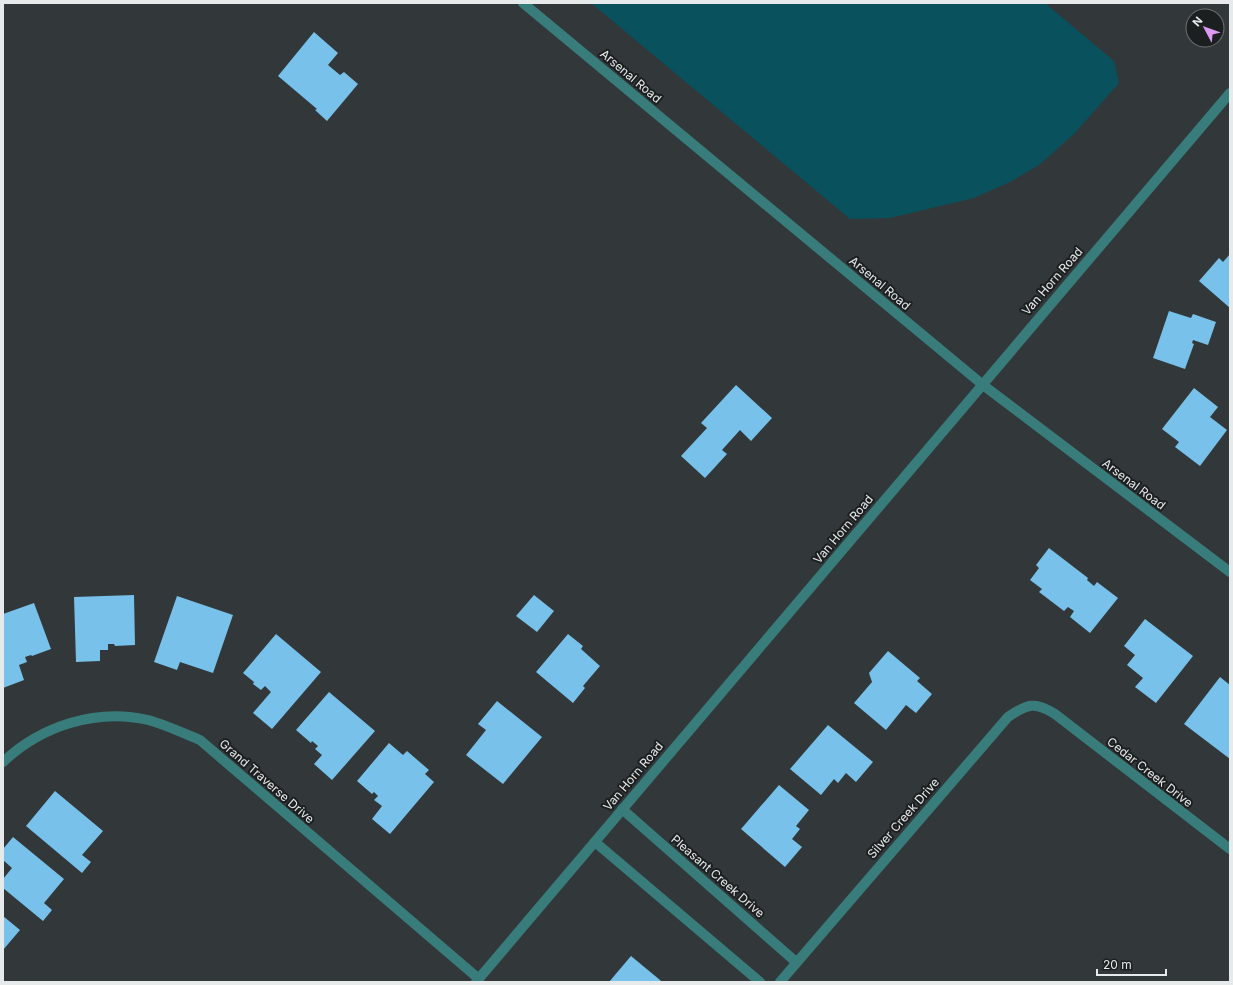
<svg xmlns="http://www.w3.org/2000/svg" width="1233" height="985" font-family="Inter,sans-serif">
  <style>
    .green { fill: #09515d }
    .building { fill: #77c1ea }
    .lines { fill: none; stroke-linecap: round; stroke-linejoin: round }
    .minor { stroke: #387d7b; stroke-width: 10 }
    .labels { text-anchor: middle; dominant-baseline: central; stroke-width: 4; stroke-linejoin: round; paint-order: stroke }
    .street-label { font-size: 12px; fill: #e7eaeb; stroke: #1c1f1f }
  </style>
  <rect width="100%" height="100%" fill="#323839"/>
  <path class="green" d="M591 3H1045L1114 61 1119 83 1074 134 1039 165 1010 182 974 198 890 218 850 219Z"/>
  <g class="building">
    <path d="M314 32 338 53 328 65 340 75 344 72 358 84 327 121 315 110 317 109 278 76Z"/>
    <path d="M1230 254V308L1199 281 1219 258 1223 262Z"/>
    <path d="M1169 311 1191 318 1193 314 1216 322 1208 345 1193 340 1192 343 1194 344 1185 369 1153 358Z"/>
    <path d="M736 385 772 418 751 441 740 430 722 450 727 454 705 478 681 456 707 428 701 423Z"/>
    <path d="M1194 388 1218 407 1210 417 1227 430 1200 466 1175 447 1179 442 1162 429Z"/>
    <path d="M1049 548 1088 578 1087 580 1094 586 1097 582 1118 598 1090 633 1070 617 1074 611 1068 607 1064 611 1039 592 1042 589 1030 580 1039 568 1036 565Z"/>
    <path d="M134 595 135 645 115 646 114 644H108V650H100V661L76 662 74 597Z"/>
    <path d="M534 595 554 611 537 632 516 616Z"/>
    <path d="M177 596 233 615 213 673 180 662 177 670 154 662Z"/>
    <path d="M34 603 51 649 32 656 31 655 25 657 27 662 19 665 24 680 3 688V614Z"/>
    <path d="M1145 619 1193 656 1156 703 1135 687 1143 678 1127 665 1135 655 1124 646Z"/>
    <path d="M276 634 321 672 272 729 253 713 271 692 265 686 261 690 253 684 254 682 243 673Z"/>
    <path d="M568 634 583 646 581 649 600 666 583 686 585 688 573 703 536 672Z"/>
    <path d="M888 651 920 678 917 681 932 694 916 713 906 705 886 730 854 703 872 682 869 673Z"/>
    <path d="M1220 677 1230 685V759L1184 724Z"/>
    <path d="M329 692 375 731 332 780 314 764 322 755 315 749 318 746 312 741 311 743 296 730Z"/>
    <path d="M497 701 542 737 503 784 466 755 486 730 478 724Z"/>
    <path d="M828 725 873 762 856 782 846 773 838 783 834 779 821 795 790 769Z"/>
    <path d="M389 743 403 755 407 751 429 770 425 774 434 782 390 834 372 819 382 806 374 800 378 796 374 792 372 794 357 781Z"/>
    <path d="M779 785 809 810 796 826 800 829 792 839 802 847 785 867 741 829Z"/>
    <path d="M55 791 103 831 82 855 91 862 82 873 26 826Z"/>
    <path d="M13 837 64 879 44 903 52 910 43 921 3 888V879L12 868 3 860V849Z"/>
    <path d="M3 916 20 930 3 950Z"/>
    <path d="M631 956 660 980 662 982H609Z"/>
  </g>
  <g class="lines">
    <g class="minor">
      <path d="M523 3 983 385 1230 572"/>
      <path d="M3 762C41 726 96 708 148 720 166 725 183 733 200 740L479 979"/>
      <path d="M622 809 796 962"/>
      <path d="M595 842 760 982"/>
      <path d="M476 982 1230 93"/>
      <path d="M780 982 1008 717C1027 704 1035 701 1055 714L1230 849"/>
    </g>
  </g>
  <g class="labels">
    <g class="street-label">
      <text transform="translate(631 76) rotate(40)">Arsenal Road</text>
      <text transform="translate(1052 281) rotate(-49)">Van Horn Road</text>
      <text transform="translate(880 283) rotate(40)">Arsenal Road</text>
      <text transform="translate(1134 484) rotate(37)">Arsenal Road</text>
      <text transform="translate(843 529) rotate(-50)">Van Horn Road</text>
      <text transform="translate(1150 772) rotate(38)">Cedar Creek Drive</text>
      <text transform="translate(633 776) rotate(-50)">Van Horn Road</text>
      <text transform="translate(267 781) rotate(41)">Grand Traverse Drive</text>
      <text transform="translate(903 818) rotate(-49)">Silver Creek Drive</text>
      <text transform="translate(718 876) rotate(41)">Pleasant Creek Drive</text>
    </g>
  </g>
  <rect width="1233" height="985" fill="none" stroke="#e7eaeb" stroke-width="8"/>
  <g transform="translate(1205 28) rotate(311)"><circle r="19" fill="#1c1f1f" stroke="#6d7071"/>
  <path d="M0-3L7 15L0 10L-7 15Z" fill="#dc99f4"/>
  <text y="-6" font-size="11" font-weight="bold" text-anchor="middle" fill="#e7eaeb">N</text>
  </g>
  <path d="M1097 969v6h69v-6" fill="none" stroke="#e7eaeb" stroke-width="2"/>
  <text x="1103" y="969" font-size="12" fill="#e7eaeb" stroke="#1c1f1f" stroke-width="3" paint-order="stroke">20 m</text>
</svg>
